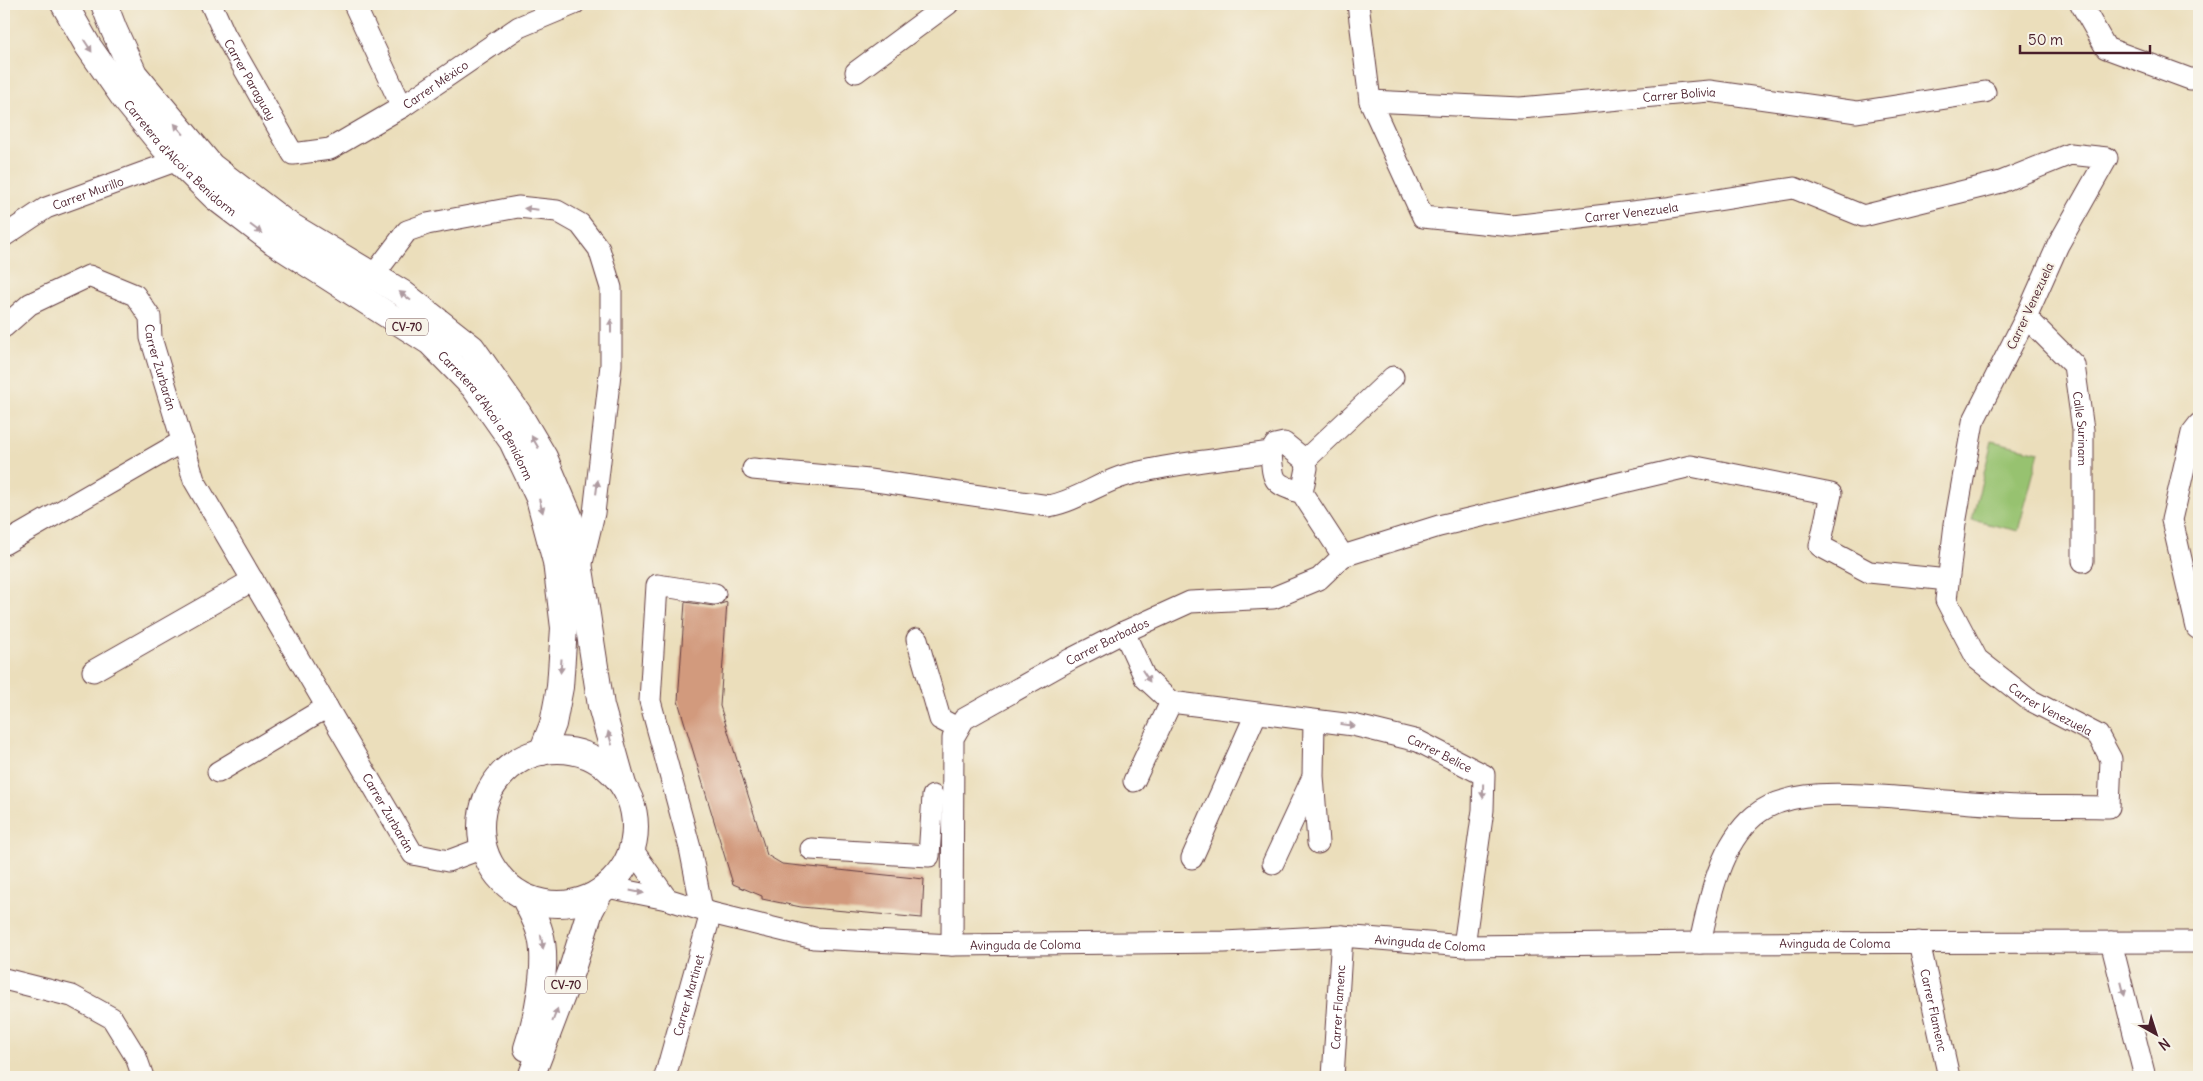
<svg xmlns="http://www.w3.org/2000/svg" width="2203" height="1081" font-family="Delius,sans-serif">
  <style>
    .green { fill: #97c26f; stroke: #70704d }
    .building { fill: #d29a7d }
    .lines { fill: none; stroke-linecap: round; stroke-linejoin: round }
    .minor-casing { stroke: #623c41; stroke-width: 23 }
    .major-casing { stroke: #623c41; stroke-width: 28 }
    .minor { stroke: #fff; stroke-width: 21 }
    .major { stroke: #fff; stroke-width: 26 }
    .oneway { fill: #ae9aa0 }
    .labels { text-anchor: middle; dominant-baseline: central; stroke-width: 4; stroke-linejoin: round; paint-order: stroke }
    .shield { fill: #f7f3e8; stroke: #7e5f64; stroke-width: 1 }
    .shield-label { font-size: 11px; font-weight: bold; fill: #4a1f2b }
    .street-label { font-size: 12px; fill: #4a1f2b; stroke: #f7f3e8 }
  </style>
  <rect width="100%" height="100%" fill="#f7f3e8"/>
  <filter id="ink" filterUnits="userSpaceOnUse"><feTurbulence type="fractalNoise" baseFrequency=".02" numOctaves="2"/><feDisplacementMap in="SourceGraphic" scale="10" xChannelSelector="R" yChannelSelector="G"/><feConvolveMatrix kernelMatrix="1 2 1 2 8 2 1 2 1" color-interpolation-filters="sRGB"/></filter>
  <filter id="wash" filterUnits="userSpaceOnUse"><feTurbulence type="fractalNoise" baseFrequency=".0096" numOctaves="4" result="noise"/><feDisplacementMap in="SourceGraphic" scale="20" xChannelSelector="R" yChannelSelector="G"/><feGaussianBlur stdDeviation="1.12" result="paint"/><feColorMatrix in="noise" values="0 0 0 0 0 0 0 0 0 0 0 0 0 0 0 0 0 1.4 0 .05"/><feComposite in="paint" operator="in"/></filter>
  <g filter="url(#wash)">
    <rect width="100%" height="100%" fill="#ebdebb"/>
    <path class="green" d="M1992 441 2039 452 2018 531 1972 520Z"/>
    <g id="blocks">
      <path class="building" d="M685 602 714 606 727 602 720 706 767 855 782 864 924 879 922 918 801 907 762 899V896L733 884 678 701Z"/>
    </g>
  </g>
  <g filter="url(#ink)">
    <use href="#blocks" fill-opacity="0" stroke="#623c41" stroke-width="1"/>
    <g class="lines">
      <defs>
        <g id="minor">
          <path id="s1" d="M211 4 225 35 293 154 330 149 402 107 519 27 574 4"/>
          <path d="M354 4 402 107"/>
          <path id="s2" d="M1358 4 1370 101 1423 217 1512 226 1666 208 1794 188 1863 216 2001 182 2070 154 2107 158 2058 245 2026 317 1973 422 1955 524 1946 600 1977 659 2028 699 2098 735 2111 759 2109 807C2079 806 2048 807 2018 806 1982 804 1945 801 1909 798 1863 795 1791 785 1754 816 1719 846 1709 901 1700 943"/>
          <path d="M2081 4 2106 48 2190 79H2199"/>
          <path d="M856 72 948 4"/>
          <path id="s3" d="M1370 101 1520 108 1709 91 1857 112 1985 92"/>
          <path id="s4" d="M4 236 46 208 178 160"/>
          <path d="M373 276 407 231 427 224 518 207 557 211 580 224 599 249 611 288V365L594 513 581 567"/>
          <path id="s5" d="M2026 317 2074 365 2083 430V561"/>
          <path id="s6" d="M4 327 30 304 89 276 135 295 150 317 151 338 194 480 413 854 448 861 483 848"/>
          <path d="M2199 424 2192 433 2172 520 2197 628 2199 629"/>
          <path d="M1305 460 1393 377"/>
          <path d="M753 469 869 480 1049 506C1077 501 1100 482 1127 475 1174 463 1223 459 1271 452L1275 445 1284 443 1305 460 1307 468 1302 493"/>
          <path d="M4 544 183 441"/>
          <path d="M1343 556 1439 526 1691 466 1831 494 1820 546 1869 572 1948 580"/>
          <path id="s7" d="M1124 632 1145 678 1171 702 1353 725 1418 741 1484 775 1483 810 1464 946"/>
          <path d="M917 639 940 719 957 728"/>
          <path d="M93 671 253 580"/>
          <path d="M1314 721 1313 776 1318 843"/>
          <path d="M218 772 327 707"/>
          <path d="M1134 781 1171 702"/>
          <path d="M632 849 667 899"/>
          <path d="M811 849 929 856 933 796"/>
          <path d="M1192 858 1256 714"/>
          <path d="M1273 863 1312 779"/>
          <path id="s8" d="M607 887 667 899 711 913 814 938 952 945 1224 942 1342 936 1464 946 1700 943 2199 942"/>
          <path d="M702 909 690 848 650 701 657 585 715 594"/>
          <path id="s9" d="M1919 942 1949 1077"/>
          <path d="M2111 942 2145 1077"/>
          <path id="s10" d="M952 945 953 738 964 719 1071 659 1124 632 1190 602 1273 598 1319 579 1343 556 1302 493C1272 483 1273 482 1271 452"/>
          <path d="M4 979 72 996 112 1018 136 1057 143 1077"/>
          <path id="s11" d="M665 1077 711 913"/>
          <path id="s12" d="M1333 1077 1342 936"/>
        </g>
        <g id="major">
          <path id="s13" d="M64 4 88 46 125 99 164 147 215 197 274 242 430 342 474 387 512 441 539 498 556 562 564 628 560 687 553 724 542 752"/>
          <path d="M104 4 114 30 134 74 211 166 284 222 402 293 472 348 518 413 544 457 569 516 580 569 601 706 623 785"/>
          <circle cx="558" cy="827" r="77"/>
          <path d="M524 897C530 909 537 921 540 933 549 963 537 1019 527 1048"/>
          <path d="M531 1077 572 969 590 911 600 892"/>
        </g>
      </defs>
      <use href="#minor" class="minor-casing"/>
      <use href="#major" class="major-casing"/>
      <use href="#minor" class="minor"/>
      <use href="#major" class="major"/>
    </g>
    <defs><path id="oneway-solid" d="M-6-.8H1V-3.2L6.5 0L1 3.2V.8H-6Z" transform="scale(1.25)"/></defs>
    <g class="oneway">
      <use href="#oneway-solid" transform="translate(88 46) rotate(57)"/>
      <use href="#oneway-solid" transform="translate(179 129) rotate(-131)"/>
      <use href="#oneway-solid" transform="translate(531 209) rotate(-174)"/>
      <use href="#oneway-solid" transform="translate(256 229) rotate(37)"/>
      <use href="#oneway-solid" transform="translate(405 296) rotate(-143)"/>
      <use href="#oneway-solid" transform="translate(611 326) rotate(-90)"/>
      <use href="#oneway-solid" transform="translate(535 442) rotate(-120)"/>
      <use href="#oneway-solid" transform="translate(597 487) rotate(-83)"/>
      <use href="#oneway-solid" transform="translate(541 506) rotate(75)"/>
      <use href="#oneway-solid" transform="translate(561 666) rotate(94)"/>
      <use href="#oneway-solid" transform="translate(1146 676) rotate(57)"/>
      <use href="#oneway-solid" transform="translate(1348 725) rotate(8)"/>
      <use href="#oneway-solid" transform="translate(610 738) rotate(-106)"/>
      <use href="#oneway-solid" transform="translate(1483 791) rotate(91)"/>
      <use href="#oneway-solid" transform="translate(637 892) rotate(11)"/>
      <use href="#oneway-solid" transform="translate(542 942) rotate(81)"/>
      <use href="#oneway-solid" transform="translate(2123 989) rotate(76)"/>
      <use href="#oneway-solid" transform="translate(555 1015) rotate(-69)"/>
    </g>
  </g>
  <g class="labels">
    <g class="shield">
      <rect x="386" y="318.5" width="42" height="17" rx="4"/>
      <rect x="545" y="976.5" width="42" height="17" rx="4"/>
    </g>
    <g class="shield-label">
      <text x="407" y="327">CV-70</text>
      <text x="566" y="985">CV-70</text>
    </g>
    <g class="street-label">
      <text stroke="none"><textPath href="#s1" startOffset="85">Carrer Paraguay</textPath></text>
      <text stroke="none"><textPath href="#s1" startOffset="332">Carrer México</textPath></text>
      <text stroke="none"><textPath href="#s3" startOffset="310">Carrer Bolivia</textPath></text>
      <text stroke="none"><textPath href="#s13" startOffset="194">Carretera d'Alcoi a Benidorm</textPath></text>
      <text stroke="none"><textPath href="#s4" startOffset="95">Carrer Murillo</textPath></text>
      <text stroke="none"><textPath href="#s2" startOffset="435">Carrer Venezuela</textPath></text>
      <text transform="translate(2030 306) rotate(-65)">Carrer Venezuela</text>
      <text stroke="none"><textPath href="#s6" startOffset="228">Carrer Zurbarán</textPath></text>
      <text stroke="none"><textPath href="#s13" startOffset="599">Carretera d'Alcoi a Benidorm</textPath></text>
      <text stroke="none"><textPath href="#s5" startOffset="132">Calle Surinam</textPath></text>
      <text stroke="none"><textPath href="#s10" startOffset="392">Carrer Barbados</textPath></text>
      <text stroke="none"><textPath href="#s2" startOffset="1560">Carrer Venezuela</textPath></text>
      <text stroke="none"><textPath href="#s7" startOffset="361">Carrer Belice</textPath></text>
      <text stroke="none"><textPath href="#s6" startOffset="731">Carrer Zurbarán</textPath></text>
      <text stroke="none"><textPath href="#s8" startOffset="830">Avinguda de Coloma</textPath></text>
      <text stroke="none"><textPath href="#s8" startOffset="1235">Avinguda de Coloma</textPath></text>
      <text stroke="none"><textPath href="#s8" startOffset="425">Avinguda de Coloma</textPath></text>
      <text stroke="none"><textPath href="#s11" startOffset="85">Carrer Martinet</textPath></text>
      <text stroke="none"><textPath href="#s12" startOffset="70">Carrer Flamenc</textPath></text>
      <text stroke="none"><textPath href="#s9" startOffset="70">Carrer Flamenc</textPath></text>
    </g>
  </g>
  <rect width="2203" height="1081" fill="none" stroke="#f7f3e8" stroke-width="20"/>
  <g transform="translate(2156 1034) rotate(141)" stroke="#f7f3e8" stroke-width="4" paint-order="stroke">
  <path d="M0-4L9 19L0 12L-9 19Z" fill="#4a1f2b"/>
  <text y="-8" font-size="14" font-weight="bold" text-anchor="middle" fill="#4a1f2b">N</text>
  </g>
  <path d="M2020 45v8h130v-8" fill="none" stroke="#4a1f2b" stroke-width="2.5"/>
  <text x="2028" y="45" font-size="15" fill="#4a1f2b" stroke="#f7f3e8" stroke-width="4" paint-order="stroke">50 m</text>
</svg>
